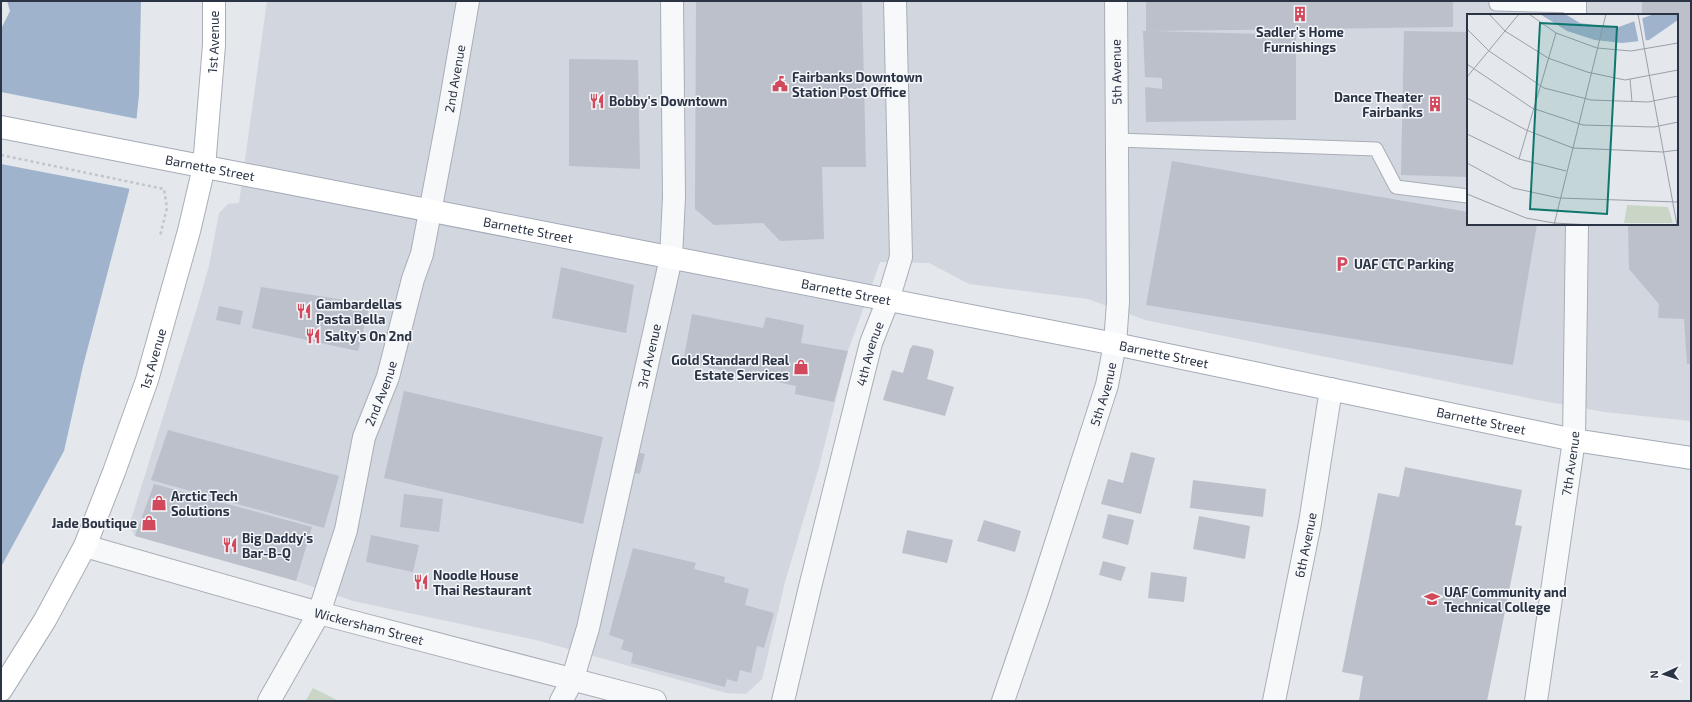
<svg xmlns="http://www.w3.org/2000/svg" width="1692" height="702" font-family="'Exo 2',sans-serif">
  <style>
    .built { fill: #d2d6de; fill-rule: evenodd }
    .green { fill: #c9d6c5 }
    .water { fill: #9fb4cc }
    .pier { fill: #e4e7ec }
    .building { fill: #bbc0ca }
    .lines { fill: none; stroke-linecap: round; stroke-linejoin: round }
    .service-casing { stroke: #a9aeb7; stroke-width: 15 }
    .minor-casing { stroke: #a9aeb7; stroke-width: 24 }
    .secondary-casing { stroke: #a9aeb7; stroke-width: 24 }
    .primary-casing { stroke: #a3abb8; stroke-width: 24 }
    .path { stroke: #c2c5cb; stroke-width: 2.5; stroke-dasharray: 3 3; stroke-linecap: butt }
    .service { stroke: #f7f8fa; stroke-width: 13 }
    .minor { stroke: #f7f8fa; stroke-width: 22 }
    .secondary { stroke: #fff; stroke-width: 22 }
    .primary { stroke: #fff; stroke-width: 22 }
    .labels { text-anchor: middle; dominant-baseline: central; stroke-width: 3; stroke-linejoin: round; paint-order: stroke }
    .poi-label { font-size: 13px; font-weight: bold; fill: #2b3445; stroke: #f4f6f9; text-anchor: start }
    .street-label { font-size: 13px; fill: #2b3445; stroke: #f4f6f9 }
    .inset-road { fill: none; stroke: #9a9fa9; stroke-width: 1 }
    .view { fill: #0f766e; fill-opacity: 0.15; stroke: #0f766e; stroke-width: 2 }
    .inset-edge { fill: none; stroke: #2b3445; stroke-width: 2 }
  </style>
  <rect width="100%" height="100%" fill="#e4e7ec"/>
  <path class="built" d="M267 1H1691V421L1604 412 1538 400 1145 320 1088 299 969 284 929 263 880 262 848 351 819 467 785 582 762 679 746 694 726 693 536 640 353 601 296 581 135 536 129 526 197 308 209 266 219 213 228 204 239 203ZM1468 15H1677V224H1468Z"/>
  <path class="green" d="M313 688 339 701H309L306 700Z"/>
  <path class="water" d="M7 1H141L139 95 129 191 83 366 64 451 1 567V29L10 11Z"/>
  <path class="pier" d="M1 92 138 119 131 189 1 164Z"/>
  <g class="building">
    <path d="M696 1H862L866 167H822L824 239 780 241 763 223 714 225 695 209Z"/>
    <path d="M1146 1H1453V27L1153 31 1296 35V120L1146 122 1145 87 1162 89V78L1145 77 1143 31H1146Z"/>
    <path d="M1642 1H1691V364H1687L1684 319 1658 318 1659 304 1629 269 1628 224H1677V15H1642Z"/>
    <path d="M1404 31 1468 32V177L1401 175Z"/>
    <path d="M569 59 638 60 640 169 569 166Z"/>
    <path d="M1172 161 1468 212V224H1537L1513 365 1146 305Z"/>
    <path d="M561 267 634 285 626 333 552 318Z"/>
    <path d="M261 287 370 304 358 351 252 328Z"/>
    <path d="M219 306 243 311 240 325 216 320Z"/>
    <path d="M692 314 763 328 766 317 804 325 801 343 848 351 834 402 795 394 796 386 683 362Z"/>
    <path d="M913 345 932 349 934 352 927 379 954 387 945 416 883 400 892 370 903 373 910 349Z"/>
    <path d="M404 391 603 437 583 524 384 478Z"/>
    <path d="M168 430 339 476 324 528 151 480Z"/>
    <path d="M636 452 645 454 640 474 631 472Z"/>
    <path d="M1131 452 1155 458 1141 514 1101 504 1108 479 1123 483Z"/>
    <path d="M1405 467 1522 490 1515 525 1522 526 1487 701 1359 700 1363 676 1342 672 1378 493 1399 497Z"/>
    <path d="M1193 480 1266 489 1263 517 1190 508Z"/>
    <path d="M154 484 312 527 296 581 135 536Z"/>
    <path d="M404 494 443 499 439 532 400 527Z"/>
    <path d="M1108 514 1134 520 1128 545 1102 538Z"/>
    <path d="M1199 516 1250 526 1245 559 1193 549Z"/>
    <path d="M984 520 1021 531 1015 552 977 541Z"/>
    <path d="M907 530 953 540 947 563 902 553Z"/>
    <path d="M371 535 419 545 413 572 366 562Z"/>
    <path d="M633 548 696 563 694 569 725 577 724 582 749 589 745 605 774 613 764 648 757 646 751 673 740 670 737 682 727 679 725 687 631 663 633 653 621 649 624 640 609 635Z"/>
    <path d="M1103 561 1126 567 1121 581 1099 575Z"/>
    <path d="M1151 572 1187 577 1184 602 1148 598Z"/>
  </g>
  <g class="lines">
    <defs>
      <g id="service">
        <path d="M1496 1V4L1575 6"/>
        <path d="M1117 140 1376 149 1396 187 1468 196"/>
      </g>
      <g id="minor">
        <path d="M1575 1V15"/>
        <path id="s1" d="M85 546 319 613 655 701"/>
        <path id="s2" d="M269 701 319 613 346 530 364 437 388 377 413 279 422 254 448 117 468 1"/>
        <path id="s3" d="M561 701 572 681 588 628 671 258 674 197 672 1"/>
        <path id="s4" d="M783 701 810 587 871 343 888 300 901 257 895 1"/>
        <path id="s5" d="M1003 701 1038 599 1107 385 1115 344 1118 302 1116 1"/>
        <path id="s6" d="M1274 701 1310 523 1331 389"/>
        <path id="s7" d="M1536 701 1574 440 1577 224"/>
      </g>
      <g id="secondary">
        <path id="s8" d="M1 690 45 620 85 546 114 472 147 380 189 231 204 167 214 45V1"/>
      </g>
      <g id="primary">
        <path id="s9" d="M1 127 1115 344 1574 440 1691 458"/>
      </g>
    </defs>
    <use href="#service" class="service-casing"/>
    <use href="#minor" class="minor-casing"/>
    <use href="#secondary" class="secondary-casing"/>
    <use href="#primary" class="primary-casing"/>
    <path class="path" d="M1 155 164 189 167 208 160 236"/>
    <use href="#service" class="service"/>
    <use href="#minor" class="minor"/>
    <use href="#secondary" class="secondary"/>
    <use href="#primary" class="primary"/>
  </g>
  <defs>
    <symbol id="building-bare" viewBox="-9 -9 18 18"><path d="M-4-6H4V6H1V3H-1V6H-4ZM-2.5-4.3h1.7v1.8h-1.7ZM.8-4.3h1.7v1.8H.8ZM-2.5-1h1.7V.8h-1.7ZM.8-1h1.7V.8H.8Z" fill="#d1495b" stroke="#f4f6f9" stroke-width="2.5" paint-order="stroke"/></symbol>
    <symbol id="civic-bare" viewBox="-9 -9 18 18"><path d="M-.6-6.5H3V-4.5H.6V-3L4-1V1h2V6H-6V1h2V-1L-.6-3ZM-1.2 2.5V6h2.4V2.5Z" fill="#d1495b" stroke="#f4f6f9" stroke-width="2.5" paint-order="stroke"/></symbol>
    <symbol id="restaurant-bare" viewBox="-9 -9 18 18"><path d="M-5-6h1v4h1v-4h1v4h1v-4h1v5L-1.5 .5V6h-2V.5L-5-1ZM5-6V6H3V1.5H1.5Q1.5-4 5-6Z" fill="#d1495b" stroke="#f4f6f9" stroke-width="2.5" paint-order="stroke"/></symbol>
    <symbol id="parking-bare" viewBox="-9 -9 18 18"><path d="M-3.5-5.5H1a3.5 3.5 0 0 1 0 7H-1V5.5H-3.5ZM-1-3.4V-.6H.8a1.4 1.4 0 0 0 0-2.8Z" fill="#d1495b" stroke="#f4f6f9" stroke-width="2.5" paint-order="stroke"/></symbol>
    <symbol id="shop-bare" viewBox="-9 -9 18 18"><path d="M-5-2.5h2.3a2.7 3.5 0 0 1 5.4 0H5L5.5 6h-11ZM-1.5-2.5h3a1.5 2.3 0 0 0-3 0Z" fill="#d1495b" stroke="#f4f6f9" stroke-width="2.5" paint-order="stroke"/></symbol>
    <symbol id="university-bare" viewBox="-9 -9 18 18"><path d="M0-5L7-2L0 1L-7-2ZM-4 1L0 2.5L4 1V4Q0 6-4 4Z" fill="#d1495b" stroke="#f4f6f9" stroke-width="2.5" paint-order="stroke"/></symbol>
  </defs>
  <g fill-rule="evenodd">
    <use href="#building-bare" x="1289" y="3" width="22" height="22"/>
    <use href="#civic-bare" x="769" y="73" width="22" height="22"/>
    <use href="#restaurant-bare" x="586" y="90" width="22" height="22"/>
    <use href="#building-bare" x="1424" y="93" width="22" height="22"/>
    <use href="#parking-bare" x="1331" y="253" width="22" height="22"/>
    <use href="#restaurant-bare" x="293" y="300" width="22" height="22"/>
    <use href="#restaurant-bare" x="302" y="325" width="22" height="22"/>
    <use href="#shop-bare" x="790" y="356" width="22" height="22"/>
    <use href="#shop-bare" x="148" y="492" width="22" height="22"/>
    <use href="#shop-bare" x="138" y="512" width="22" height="22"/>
    <use href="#restaurant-bare" x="219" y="534" width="22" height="22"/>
    <use href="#restaurant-bare" x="410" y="571" width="22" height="22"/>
    <use href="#university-bare" x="1421" y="588" width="22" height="22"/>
  </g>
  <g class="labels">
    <g class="poi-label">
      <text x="1300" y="32" text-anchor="middle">Sadler's Home<tspan x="1300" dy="15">Furnishings</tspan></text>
      <text x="792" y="77">Fairbanks Downtown<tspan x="792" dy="15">Station Post Office</tspan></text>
      <text x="1423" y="97" text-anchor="end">Dance Theater<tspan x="1423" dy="15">Fairbanks</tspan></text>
      <text x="609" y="101">Bobby's Downtown</text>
      <text x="1354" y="264">UAF CTC Parking</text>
      <text x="316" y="304">Gambardellas<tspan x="316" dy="15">Pasta Bella</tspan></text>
      <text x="325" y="336">Salty's On 2nd</text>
      <text x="789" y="360" text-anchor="end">Gold Standard Real<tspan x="789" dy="15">Estate Services</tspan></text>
      <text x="171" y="496">Arctic Tech<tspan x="171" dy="15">Solutions</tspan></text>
      <text x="137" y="523" text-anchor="end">Jade Boutique</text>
      <text x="242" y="538">Big Daddy's<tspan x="242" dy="15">Bar-B-Q</tspan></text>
      <text x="433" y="575">Noodle House<tspan x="433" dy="15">Thai Restaurant</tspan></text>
      <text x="1444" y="592">UAF Community and<tspan x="1444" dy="15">Technical College</tspan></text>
    </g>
    <g class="street-label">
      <text stroke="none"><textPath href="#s8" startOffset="690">1st Avenue</textPath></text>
      <text transform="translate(1116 72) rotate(-91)">5th Avenue</text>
      <text stroke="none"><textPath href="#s2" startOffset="654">2nd Avenue</textPath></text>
      <text stroke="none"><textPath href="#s9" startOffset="213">Barnette Street</textPath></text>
      <text stroke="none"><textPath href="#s9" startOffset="537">Barnette Street</textPath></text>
      <text stroke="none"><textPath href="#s9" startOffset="861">Barnette Street</textPath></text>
      <text stroke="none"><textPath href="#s4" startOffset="358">4th Avenue</textPath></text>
      <text stroke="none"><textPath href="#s9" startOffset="1185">Barnette Street</textPath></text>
      <text stroke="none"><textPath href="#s3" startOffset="357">3rd Avenue</textPath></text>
      <text stroke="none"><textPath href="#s8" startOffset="366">1st Avenue</textPath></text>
      <text stroke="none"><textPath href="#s2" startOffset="330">2nd Avenue</textPath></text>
      <text stroke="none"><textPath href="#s5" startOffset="323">5th Avenue</textPath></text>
      <text stroke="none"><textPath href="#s9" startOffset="1509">Barnette Street</textPath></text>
      <text stroke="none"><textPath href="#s7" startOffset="240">7th Avenue</textPath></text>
      <text stroke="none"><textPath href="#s6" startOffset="159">6th Avenue</textPath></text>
      <text stroke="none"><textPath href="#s1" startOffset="295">Wickersham Street</textPath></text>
    </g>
  </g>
  <g transform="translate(1467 14)">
    <rect width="211" height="211" fill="#e4e7ec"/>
    <path d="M160 191 201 193 206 209H157Z" fill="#c9d6c5"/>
    <path d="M73 0H98L113 9 149 14 187 0H211V6L182 26 155 29 128 26 100 17Z" fill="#9fb4cc"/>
    <path d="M175 2 179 28 172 30 167 6Z" fill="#e4e7ec"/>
    <path class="inset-road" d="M22 0 38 17 81 44 120 58 158 66 211 56M62 0 89 19 130 34 164 37 211 29M171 0 210 211M0 15 22 37 77 74 124 86 181 88 211 82M0 50 65 94 116 111 187 113 211 108M0 63 52 0M163 65 165 88M0 84 59 116 106 134 196 138 211 136M0 120 52 145 99 157M52 145 89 19M0 149 46 174 92 184 211 188M0 180 59 204 87 209 125 211M87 211 139 0"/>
    <path class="view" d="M73 9 150 13 140 200 63 195Z"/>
    <rect width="211" height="211" class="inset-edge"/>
  </g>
  <rect width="1692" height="702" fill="none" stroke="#2b3445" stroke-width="4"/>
  <g transform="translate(1664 674) rotate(267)" stroke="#f4f6f9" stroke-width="3" paint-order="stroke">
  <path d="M0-3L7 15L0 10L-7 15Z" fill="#2b3445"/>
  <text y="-6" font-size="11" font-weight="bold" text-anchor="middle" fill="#2b3445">N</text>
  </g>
</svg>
